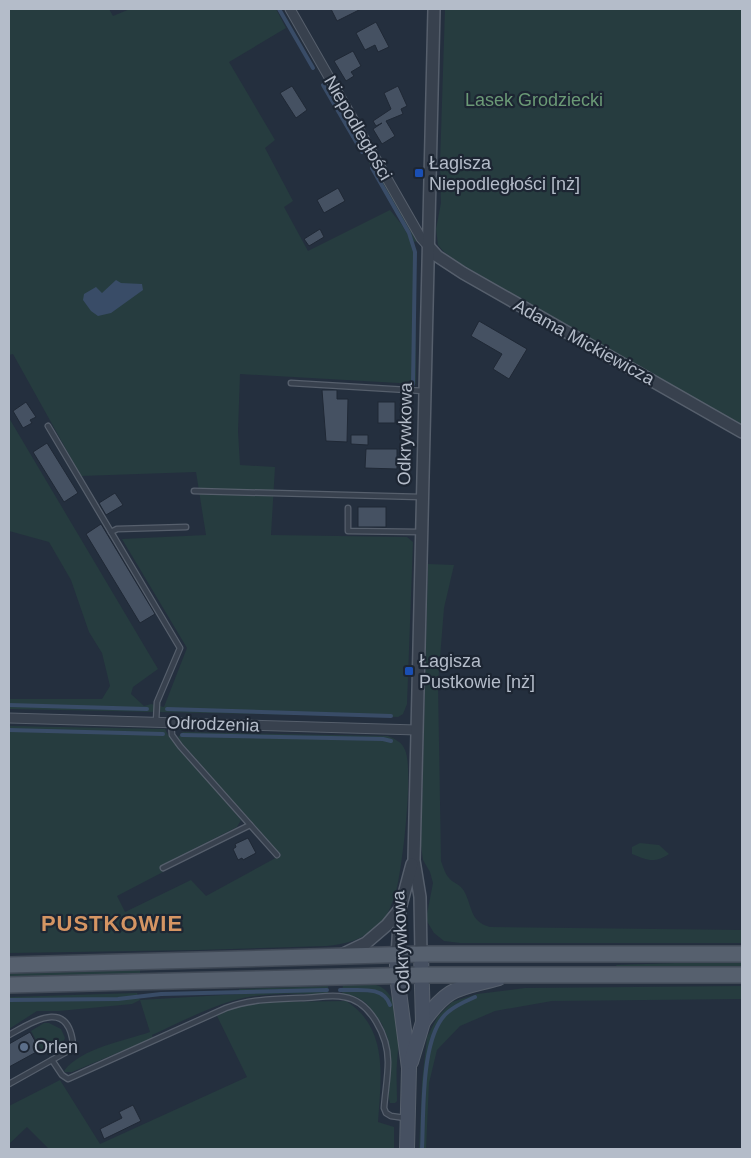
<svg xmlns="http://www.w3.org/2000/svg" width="751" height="1158" font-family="Arial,sans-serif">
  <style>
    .green { fill: #263c3f }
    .water { fill: #394c67 }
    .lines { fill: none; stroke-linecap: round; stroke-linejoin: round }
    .stream { stroke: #394c67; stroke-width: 4 }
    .building { fill: #455162; stroke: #1f2835 }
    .service-casing { stroke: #565f6c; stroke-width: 7 }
    .minor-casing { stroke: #565f6c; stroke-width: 11 }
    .tertiary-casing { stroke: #565f6c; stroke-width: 14 }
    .secondary-casing { stroke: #565f6c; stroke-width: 16 }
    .primary-casing { stroke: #414a57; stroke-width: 18 }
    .service { stroke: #38414e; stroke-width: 4.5 }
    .minor { stroke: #38414e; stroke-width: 9 }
    .tertiary { stroke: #38414e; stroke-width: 11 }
    .secondary { stroke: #465061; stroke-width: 14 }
    .primary { stroke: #56606e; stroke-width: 15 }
    .transit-dot { fill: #1a4fb4; stroke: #1d2633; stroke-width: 2 }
    .service-dot { fill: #5c6f8a; stroke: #1d2633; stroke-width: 2 }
    .labels { text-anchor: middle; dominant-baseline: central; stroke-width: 4.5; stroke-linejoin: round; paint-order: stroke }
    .park-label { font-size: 18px; fill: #6b9a76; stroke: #1d2633 }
    .street-label { font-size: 18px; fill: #b4bcc9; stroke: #1d2633 }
    .poi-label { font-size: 18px; fill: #b4bcc9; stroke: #1d2633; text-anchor: start }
    .district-label { font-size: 22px; font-weight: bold; letter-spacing: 1px; fill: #d59563; stroke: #1d2633 }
  </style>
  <rect width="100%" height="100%" fill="#242f3e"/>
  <g class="green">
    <path d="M9 9H109L113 16 130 9H276L286 28 229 62 275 140 265 148 293 201 284 207 308 251 390 210 402 225 416 249V384L240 374 238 431 240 465 275 467 271 535 407 537 413 542 407 704 403 714 398 717 9 709V699H102L110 686 102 653 89 632 71 580 49 542 9 531V418L158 669 133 687 131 694 144 706 151 704 164 707 187 648 122 539 206 535 196 472 81 476 13 354 9 355Z"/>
    <path d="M445 9H742V426L461 264 444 252 438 245 436 229 441 203 440 164Z"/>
    <path d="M372 161 417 241 414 242 369 163Z"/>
    <path d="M428 564 454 565 444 608 438 683 441 861C444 869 445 875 452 881 457 884 461 886 464 891 473 907 469 921 490 927L742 930V943H460L444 941 434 933 428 923 426 919 433 883 430 872 423 860 421 846Z"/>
    <path d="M9 726 165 729 168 735 241 820 237 827 160 866 163 872 117 896 125 912 191 880 206 896 281 855 181 742 178 737 183 732 388 736C395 739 402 742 405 750 414 768 402 874 395 895 391 906 387 918 378 925 363 940 346 944 326 946L199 950 9 953Z"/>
    <path d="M640 843 659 845 669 854C654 864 647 860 632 854V847Z"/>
    <path d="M703 962H742V967H617L616 965Z"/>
    <path d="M140 969V973L9 978V971Z"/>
    <path d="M343 984C354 984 371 981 381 987 403 1000 399 1040 397 1062 396 1075 397 1088 397 1101L395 1103H390L388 1095 389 1078 388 1039 382 1024 366 1003 357 997 342 994Z"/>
    <path d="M328 986V994C300 994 270 992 243 998 212 1005 181 1022 152 1035L153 1038 72 1072H65L64 1071C81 1048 124 1041 150 1032L140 1000 132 1004 59 1011H37L9 1029V997L137 993 140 1000 240 994 239 989Z"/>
    <path d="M742 986V999L552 1001 495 1011 460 1026 437 1050 429 1083 426 1149H419L422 1081 427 1037 438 1016 452 1002 477 994 525 988Z"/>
    <path d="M346 1001C389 1028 381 1078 378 1122L394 1127V1149H49L27 1127 9 1144V1106L60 1080 100 1144 247 1077 217 1016 234 1007 271 1002Z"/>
    <path d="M44 1023H49L61 1029 65 1038 62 1046 47 1047 42 1051 31 1031Z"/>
  </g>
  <path class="water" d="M116 280 121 283 142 284 143 290 111 313 98 316 91 311 83 300 84 294 96 287 102 293Z"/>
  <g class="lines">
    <g class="stream">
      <path d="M279 9 313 68"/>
      <path d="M323 85 362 152"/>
      <path d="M372 168 409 233 415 252 413 384"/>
      <path d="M9 705 147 709"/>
      <path d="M167 709 391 716"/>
      <path d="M9 730 163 734"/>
      <path d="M182 735 383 739 391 741"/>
      <path d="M340 990C358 991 383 985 390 1005"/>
      <path d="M9 1000 118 999 161 994 327 990"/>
      <path d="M422 1149C424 1114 420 1035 448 1012 456 1005 466 1001 475 997"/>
    </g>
  </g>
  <g class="building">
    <path d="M331 9H361L337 21Z"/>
    <path d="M376 22 389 47 378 52 375 45 365 50 356 33Z"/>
    <path d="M353 51 361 66 351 72 354 76 346 81 334 61Z"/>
    <path d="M292 86 307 110 296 118 280 93Z"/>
    <path d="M398 86 407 106 401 109 403 114 386 121 395 136 382 144 373 129 382 123 376 126 373 121 391 109 384 93Z"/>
    <path d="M338 188 345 201 324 213 317 200Z"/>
    <path d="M320 229 324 237 309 246 304 239Z"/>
    <path d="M479 321 527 349 509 379 493 369 502 354 471 336Z"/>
    <path d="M322 390H337V399H348L347 442 326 441Z"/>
    <path d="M26 402 36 417 30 420 32 423 23 428 13 411Z"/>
    <rect x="378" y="402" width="17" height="21"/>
    <path d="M351 435H368V445L351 444Z"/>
    <path d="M47 443 78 493 64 502 33 452Z"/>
    <path d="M366 449H397V469L365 468Z"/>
    <path d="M115 493 123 505 106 515 99 503Z"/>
    <rect x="358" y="507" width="28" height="20"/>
    <path d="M101 524 155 614 140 623 86 534Z"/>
    <path d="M248 838 256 853 243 860 242 858 238 860 233 849 236 847 235 844Z"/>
    <path d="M30 1032 40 1050 9 1067V1044Z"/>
    <path d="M133 1105 141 1121 104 1139 100 1129 122 1118 119 1112Z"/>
  </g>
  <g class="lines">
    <defs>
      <g id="service">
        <path d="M291 383 424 391"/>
        <path d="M48 426 180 648 157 702 156 722"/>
        <path d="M194 491 421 497"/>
        <path d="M348 508V531L420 532"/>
        <path d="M111 532 117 529 186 527"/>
        <path d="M171 722 172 735 180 746 277 855"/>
        <path d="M163 868 250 825"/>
        <path d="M9 1035C33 1022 68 998 73 1044L68 1051 9 1084"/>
        <path d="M52 1060 62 1075 68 1079 226 1008C251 999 275 999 301 998 315 998 331 994 344 997 371 1001 388 1037 388 1062 388 1077 385 1093 384 1108L386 1113 391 1116 405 1118"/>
      </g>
      <g id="minor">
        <path d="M290 9 421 238 429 247"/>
        <path d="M9 718 417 730"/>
      </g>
      <g id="tertiary">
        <path d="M429 247 437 256 463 273 742 432"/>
        <path d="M421 954 420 897 414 860 434 9"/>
        <path d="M341 955 366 943 387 925 400 909"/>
        <path d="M397 955 400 909 412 864"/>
      </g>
      <g id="secondary">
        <path d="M397 955V976L409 1068 407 1149"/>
        <path d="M423 1022C449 985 459 989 499 978"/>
        <path d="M411 1062 423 1022 421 954"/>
      </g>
      <g id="primary">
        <path d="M9 965 421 954H742"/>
        <path d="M9 985 422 975H742"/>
      </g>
    </defs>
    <use href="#service" class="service-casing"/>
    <use href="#minor" class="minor-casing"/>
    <use href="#tertiary" class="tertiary-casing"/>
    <use href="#secondary" class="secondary-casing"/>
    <use href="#primary" class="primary-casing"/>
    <use href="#service" class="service"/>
    <use href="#minor" class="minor"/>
    <use href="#tertiary" class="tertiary"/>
    <use href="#secondary" class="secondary"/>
    <use href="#primary" class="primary"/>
  </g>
  <g class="transit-dot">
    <rect x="414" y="168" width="10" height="10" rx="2.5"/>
    <rect x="404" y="666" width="10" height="10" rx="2.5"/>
  </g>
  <circle class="service-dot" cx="24" cy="1047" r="5"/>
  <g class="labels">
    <g class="park-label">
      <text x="534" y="100">Lasek Grodziecki</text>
    </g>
    <g class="street-label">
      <text transform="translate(358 128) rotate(60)">Niepodległości</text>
      <text transform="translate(584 342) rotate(29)">Adama Mickiewicza</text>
      <text transform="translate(405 434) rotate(-89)">Odkrywkowa</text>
      <text transform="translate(213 724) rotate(2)">Odrodzenia</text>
      <text transform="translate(401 942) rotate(-93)">Odkrywkowa</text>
    </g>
    <g class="poi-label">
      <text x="429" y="163">Łagisza<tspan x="429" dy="21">Niepodległości [nż]</tspan></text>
      <text x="419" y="661">Łagisza<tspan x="419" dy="21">Pustkowie [nż]</tspan></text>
      <text x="34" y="1047">Orlen</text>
    </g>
    <g class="district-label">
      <text x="112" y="923">PUSTKOWIE</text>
    </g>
  </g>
  <rect width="751" height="1158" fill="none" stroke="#b4bcc9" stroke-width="20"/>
</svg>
